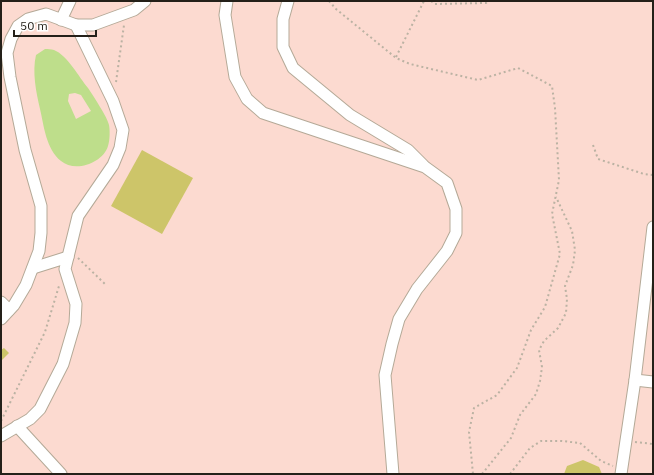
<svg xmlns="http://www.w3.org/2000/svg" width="654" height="475" font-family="'IBM Plex Sans',sans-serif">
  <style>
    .green { fill: #fcdad0 }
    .water { fill: #bede8b; fill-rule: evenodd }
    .building { fill: #cdc569 }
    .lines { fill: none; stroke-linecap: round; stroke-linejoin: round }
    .minor-casing { stroke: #b4a997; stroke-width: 13 }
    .path { stroke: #bbb2a3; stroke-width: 2; stroke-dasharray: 2 3; stroke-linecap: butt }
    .minor { stroke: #fff; stroke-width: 11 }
  </style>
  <rect width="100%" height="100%" fill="#fef3e0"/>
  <rect class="green" x="1" y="1" width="652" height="473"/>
  <path class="water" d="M45 49C48 49 51 49 54 50 67 55 79 77 88 88 92 94 108 118 109 125 110 130 110 140 108 146 103 163 75 173 61 161 46 149 44 126 40 109 36 92 32 72 36 55ZM75 93 81 95 91 111 76 119 68 101 69 94Z"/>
  <g class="building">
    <path d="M142 150 193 178 162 234 111 206Z"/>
    <path d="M4 348 9 353 1 361V350Z"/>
    <path d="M583 460 599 467 602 474H564L567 466Z"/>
  </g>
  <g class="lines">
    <defs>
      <g id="minor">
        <path d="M227 1 225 15 235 77 247 99 263 113 425 167 447 183 456 209V233L447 251 417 289 399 319 392 344 385 375 393 474"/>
        <path d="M288 1 283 19V47L293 68 350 115 408 150 423 165"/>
        <path d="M61 20 70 1"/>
        <path d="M33 268 68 257"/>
        <path d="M1 302 9 310"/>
        <path d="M1 319 14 305 26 285 39 251 41 233V206L25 150 10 77 7 53 11 39 18 26 28 19 46 14 76 25H93L134 10 145 1"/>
        <path d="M635 380 653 382"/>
        <path d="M17 426 61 474"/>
        <path d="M1 436 30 419 40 409 63 364 75 323 76 304 65 269 78 216 113 165 120 148 123 130 113 101 76 25"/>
        <path d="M621 474 635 380 653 227"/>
      </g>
    </defs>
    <use href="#minor" class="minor-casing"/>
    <g class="path">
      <path d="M329 1 336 9 396 58 410 64 478 80 518 68 552 86 555 108 559 180 552 214 560 254 545 307 531 330 517 368 497 395 474 408 469 432 473 474"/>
      <path d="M431 1 435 4 486 3 488 1"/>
      <path d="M396 57 424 1"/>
      <path d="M116 82 124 25"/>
      <path d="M593 145 598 159 644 174 653 175"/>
      <path d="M78 258 105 284"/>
      <path d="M1 421 45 332 59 286"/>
      <path d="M635 442 653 444"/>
      <path d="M482 474 511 438 520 415 536 394 540 381 542 367 539 350 544 341 558 328 566 313 567 299 565 286 573 265 575 250 572 231 556 197"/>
      <path d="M510 474 530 448 541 441H562L580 443 601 461 613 466"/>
    </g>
    <use href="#minor" class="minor"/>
  </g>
  <rect width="654" height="475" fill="none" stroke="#242019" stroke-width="4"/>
  <path d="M14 30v6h82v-6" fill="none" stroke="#242019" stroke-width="2"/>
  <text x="20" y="30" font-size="12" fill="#242019" stroke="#ffffff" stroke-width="3" paint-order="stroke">50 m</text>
</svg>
